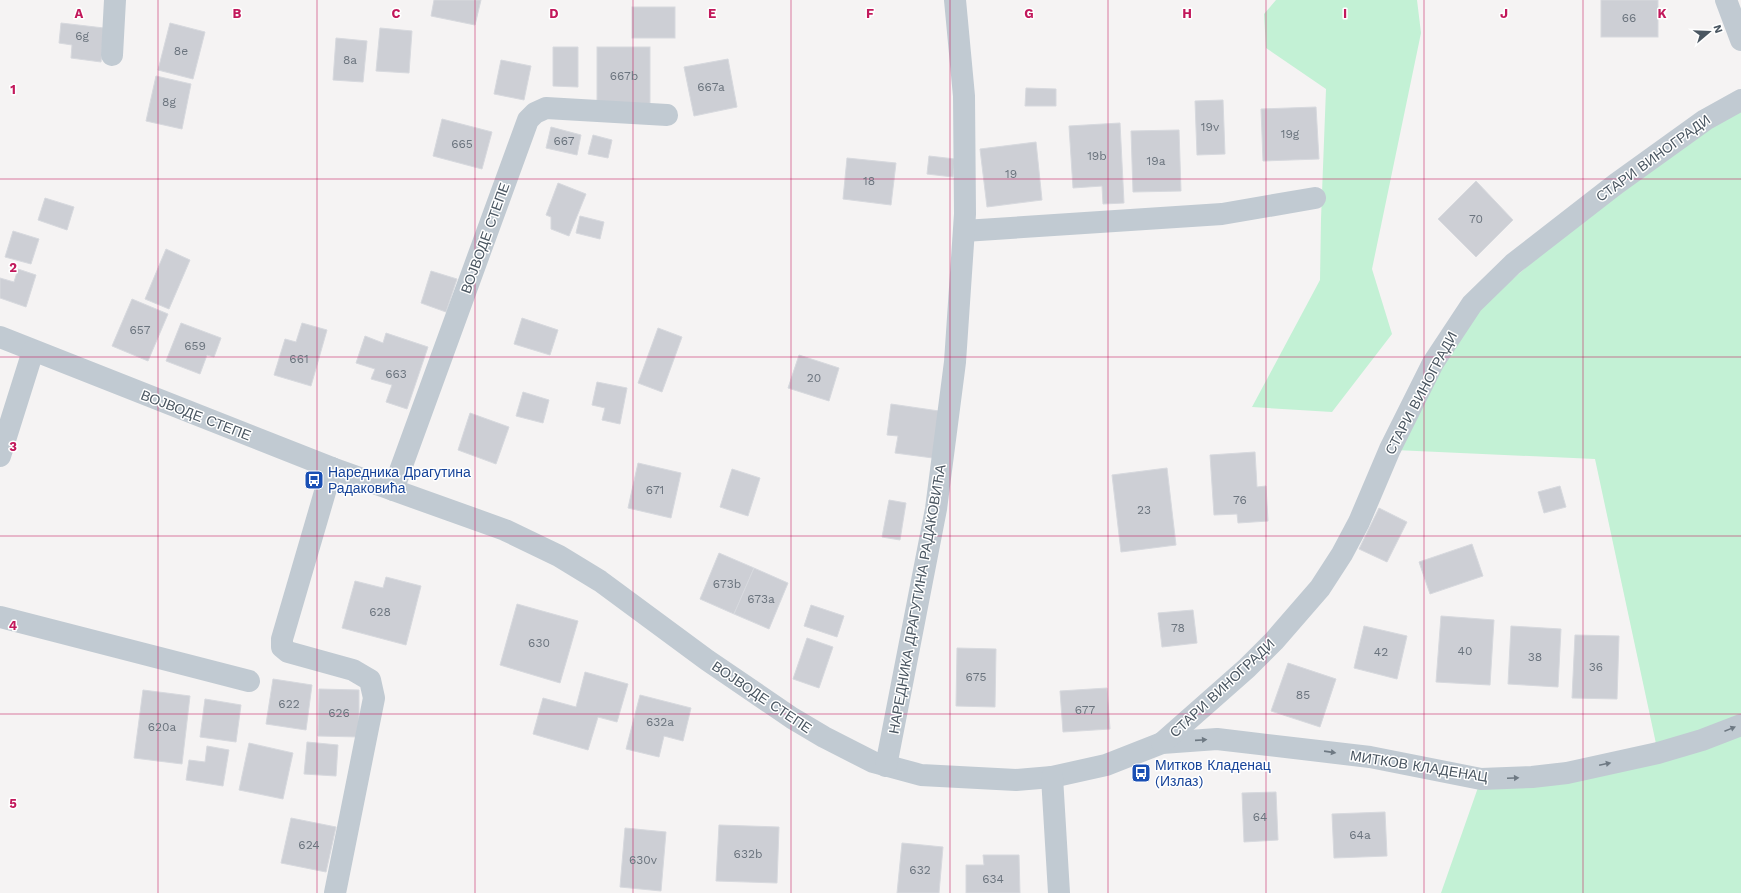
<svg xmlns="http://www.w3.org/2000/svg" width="1741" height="893" font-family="'Work Sans',sans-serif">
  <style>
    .green { fill: #c3f1d5 }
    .building { fill: #cdcfd5; stroke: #d7d9de }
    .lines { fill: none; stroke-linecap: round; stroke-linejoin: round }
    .minor { stroke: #c1cad2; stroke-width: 22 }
    .oneway { fill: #6e7983 }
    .grid { fill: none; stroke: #c2185b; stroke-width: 1; stroke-opacity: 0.55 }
    .labels { text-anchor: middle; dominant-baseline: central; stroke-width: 3; stroke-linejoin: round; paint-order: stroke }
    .number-label { font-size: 12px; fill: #6b747e }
    .street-label { font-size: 14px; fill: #4a5661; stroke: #fff }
    .transit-label { font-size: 14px; fill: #164399; stroke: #fff; text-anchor: start }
    .grid-label { font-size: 13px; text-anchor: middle; font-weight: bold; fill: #c2185b; stroke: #fff; stroke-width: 3; stroke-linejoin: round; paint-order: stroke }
  </style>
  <rect width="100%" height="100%" fill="#f5f3f3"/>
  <g class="green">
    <path d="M1276 0H1417L1421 33 1372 269 1392 334 1332 412 1252 407 1320 280 1321 219 1326 89 1266 48 1264 14Z"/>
    <path d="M1741 89V893H1441L1481 779 1658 753 1595 459 1395 450 1471 315 1618 188Z"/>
  </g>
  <g class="building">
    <path d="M434 0H481L475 25 431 16Z"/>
    <rect x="1601" y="0" width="57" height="37"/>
    <rect x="632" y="7" width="43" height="31"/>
    <path d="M61 23 104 28 101 62 71 58 72 45 59 43Z"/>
    <path d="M170 23 205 32 193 79 158 70Z"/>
    <path d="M380 28 412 31 409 73 376 71Z"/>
    <path d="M336 38 367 41 363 82 333 80Z"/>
    <path d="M553 47H578V87L553 86Z"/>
    <rect x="597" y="47" width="53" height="58"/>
    <path d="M728 59 737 107 694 116 684 67Z"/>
    <path d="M501 60 531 66 524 100 494 94Z"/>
    <path d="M156 76 191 84 182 129 146 121Z"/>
    <path d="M1026 88 1056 89V106H1025Z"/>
    <path d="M1223 100 1225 154 1197 155 1195 101Z"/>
    <path d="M1316 107 1319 159 1263 161 1261 109Z"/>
    <path d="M442 119 492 132 482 169 433 156Z"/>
    <path d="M1120 123 1124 203 1103 204 1102 186 1073 188 1069 126Z"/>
    <path d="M551 127 581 135 577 155 546 148Z"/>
    <path d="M1179 130 1181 191 1133 192 1131 131Z"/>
    <path d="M593 135 612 140 608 158 588 154Z"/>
    <path d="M1036 142 1042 200 987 207 980 149Z"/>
    <path d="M929 156 955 159 953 177 927 174Z"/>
    <path d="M847 158 896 163 891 205 843 199Z"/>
    <path d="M1476 181 1513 220 1476 257 1438 219Z"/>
    <path d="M558 183 586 194 569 236 551 229V217L546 215Z"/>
    <path d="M45 198 74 207 67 230 38 220Z"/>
    <path d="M580 216 604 222 600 239 576 233Z"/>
    <path d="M13 231 39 239 31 264 5 257Z"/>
    <path d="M166 249 190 260 169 309 145 299Z"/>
    <path d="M18 269 36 275 26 307 0 298V278L14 282Z"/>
    <path d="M431 271 457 279 446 312 421 303Z"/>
    <path d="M132 299 168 314 148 361 112 346Z"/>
    <path d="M522 318 558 330 550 355 514 344Z"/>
    <path d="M181 323 221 338 214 357 207 355 200 374 166 361Z"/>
    <path d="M302 323 327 330 311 386 274 375 285 339 296 342Z"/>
    <path d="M658 328 682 337 662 392 638 383Z"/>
    <path d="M386 333 428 347 407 409 386 402 392 385 371 379 375 369 356 363 365 336 383 343Z"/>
    <path d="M799 355 839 368 829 401 788 388Z"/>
    <path d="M597 382 627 388 620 424 602 420 605 408 592 405Z"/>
    <path d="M523 392 549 400 543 423 516 416Z"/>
    <path d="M891 404 939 411 933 458 895 453 898 436 887 435Z"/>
    <path d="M470 413 509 427 496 464 458 450Z"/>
    <path d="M1255 452 1257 487 1266 486 1268 521 1238 523 1237 514 1214 515 1210 455Z"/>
    <path d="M638 463 681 473 671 518 628 508Z"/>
    <path d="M1167 468 1176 545 1121 552 1112 475Z"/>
    <path d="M732 469 760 478 748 516 720 507Z"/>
    <path d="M1560 486 1566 507 1544 513 1538 492Z"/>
    <path d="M889 500 906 503 900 540 882 537Z"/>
    <path d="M1379 508 1407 522 1387 562 1359 549Z"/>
    <path d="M1472 544 1483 576 1430 594 1419 562Z"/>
    <path d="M719 553 754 568 734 614 700 599Z"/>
    <path d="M754 568 788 583 769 629 734 614Z"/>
    <path d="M386 577 421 586 406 645 342 628 355 581 383 588Z"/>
    <path d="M517 604 578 621 560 683 500 665Z"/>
    <path d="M811 605 844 616 837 637 804 626Z"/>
    <path d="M1193 610 1197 643 1162 647 1158 613Z"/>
    <path d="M1441 616 1494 620 1490 685 1436 682Z"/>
    <path d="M1364 626 1407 636 1397 679 1354 668Z"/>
    <path d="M1511 626 1561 629 1558 687 1508 684Z"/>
    <path d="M1575 635 1619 636 1617 699 1572 698Z"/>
    <path d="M807 638 833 647 819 688 793 679Z"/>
    <path d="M957 648 996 649 995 707 956 706Z"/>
    <path d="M1288 663 1336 679 1320 727 1271 711Z"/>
    <path d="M585 672 628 684 617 722 598 717 588 750 533 734 543 698 576 707Z"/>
    <path d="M273 679 312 685 306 730 266 724Z"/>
    <path d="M1107 688 1110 729 1063 732 1060 691Z"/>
    <path d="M319 689 359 690V737L318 736Z"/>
    <path d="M143 690 190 696 182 764 134 758Z"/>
    <path d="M640 695 691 708 683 741 664 736 659 757 626 749Z"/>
    <path d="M205 699 241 705 236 742 200 737Z"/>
    <path d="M307 742 338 745 336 776 304 774Z"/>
    <path d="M249 743 293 753 283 799 239 790Z"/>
    <path d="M207 746 229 750 223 786 186 780 189 760 205 762Z"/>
    <path d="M1276 792 1278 840 1244 842 1242 793Z"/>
    <path d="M1385 812 1387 856 1334 858 1332 814Z"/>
    <path d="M291 818 336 827 326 872 281 863Z"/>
    <path d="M719 825 779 827 777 883 716 881Z"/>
    <path d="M625 828 666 832 661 891 620 887Z"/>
    <path d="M902 843 943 847 939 893H897Z"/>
    <path d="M983 855H1019L1020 893H966V865H984Z"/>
  </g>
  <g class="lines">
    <g class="minor">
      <path d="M1726 0 1741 40"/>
      <path d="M112 55 115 0"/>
      <path d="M964 231 1222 214 1315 198"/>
      <path d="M0 337 332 468 505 530 559 556 600 581 707 660 792 718 824 737 873 762 921 775 1016 780 1052 777 1106 765 1162 743 1217 739 1370 757 1481 779 1532 777 1567 773 1658 753 1702 740 1741 725"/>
      <path d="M0 456 33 351"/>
      <path d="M332 468 282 639V647L288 652 353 670 370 680 374 698 335 893"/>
      <path d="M393 490 528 120 535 113 546 108 667 115"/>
      <path d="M0 617 249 681"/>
      <path d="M1162 743 1247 668 1274 641 1320 588 1342 554 1359 522 1390 449 1433 363 1472 304 1513 264 1616 184 1705 120 1741 100"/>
      <path d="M886 766 936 509 955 362 965 214 964 96 955 0"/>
      <path d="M1052 777 1059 893"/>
    </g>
  </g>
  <defs><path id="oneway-solid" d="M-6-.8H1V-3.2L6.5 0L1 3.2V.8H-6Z"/></defs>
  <g class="oneway">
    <use href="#oneway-solid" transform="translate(1730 729) rotate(-22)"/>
    <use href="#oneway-solid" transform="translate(1201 740) rotate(-4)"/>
    <use href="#oneway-solid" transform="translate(1330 752) rotate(8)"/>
    <use href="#oneway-solid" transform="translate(1605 764) rotate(-12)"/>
    <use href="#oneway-solid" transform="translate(1513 778) rotate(-3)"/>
  </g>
  <path class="grid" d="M158 0V893M317 0V893M475 0V893M633 0V893M791 0V893M950 0V893M1108 0V893M1266 0V893M1424 0V893M1583 0V893M0 179H1741M0 357H1741M0 536H1741M0 714H1741"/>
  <defs>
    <symbol id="bus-square" viewBox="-11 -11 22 22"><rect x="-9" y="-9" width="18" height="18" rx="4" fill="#1a4fb4" stroke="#fff"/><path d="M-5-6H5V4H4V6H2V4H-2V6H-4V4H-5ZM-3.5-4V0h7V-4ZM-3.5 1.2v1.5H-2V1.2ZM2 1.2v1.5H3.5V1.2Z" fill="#fff"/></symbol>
  </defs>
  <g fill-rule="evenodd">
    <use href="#bus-square" x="303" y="469" width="22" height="22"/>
    <use href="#bus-square" x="1130" y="762" width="22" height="22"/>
  </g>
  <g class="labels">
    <g class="number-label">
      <text x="1629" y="18">66</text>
      <text x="82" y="36">6g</text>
      <text x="181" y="51">8e</text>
      <text x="350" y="60">8a</text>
      <text x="624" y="76">667b</text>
      <text x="711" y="87">667a</text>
      <text x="169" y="102">8g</text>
      <text x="1210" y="127">19v</text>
      <text x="1290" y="134">19g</text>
      <text x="564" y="141">667</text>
      <text x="462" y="144">665</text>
      <text x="1097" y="156">19b</text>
      <text x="1156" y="161">19a</text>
      <text x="1011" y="174">19</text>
      <text x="869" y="181">18</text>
      <text x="1476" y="219">70</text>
      <text x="140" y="330">657</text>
      <text x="195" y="346">659</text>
      <text x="299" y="359">661</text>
      <text x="396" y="374">663</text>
      <text x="814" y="378">20</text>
      <text x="655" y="490">671</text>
      <text x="1240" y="500">76</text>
      <text x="1144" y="510">23</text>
      <text x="727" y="584">673b</text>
      <text x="761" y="599">673a</text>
      <text x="380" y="612">628</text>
      <text x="1178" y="628">78</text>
      <text x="539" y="643">630</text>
      <text x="1465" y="651">40</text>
      <text x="1381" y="652">42</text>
      <text x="1535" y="657">38</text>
      <text x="1596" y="667">36</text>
      <text x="976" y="677">675</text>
      <text x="1303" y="695">85</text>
      <text x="289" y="704">622</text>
      <text x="1085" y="710">677</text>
      <text x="339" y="713">626</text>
      <text x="660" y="722">632a</text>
      <text x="162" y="727">620a</text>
      <text x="1260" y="817">64</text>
      <text x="1360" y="835">64a</text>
      <text x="309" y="845">624</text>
      <text x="748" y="854">632b</text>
      <text x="643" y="860">630v</text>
      <text x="920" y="870">632</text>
      <text x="993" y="879">634</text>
    </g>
    <g class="street-label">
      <text transform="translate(1653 158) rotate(-36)">СТАРИ ВИНОГРАДИ</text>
      <text transform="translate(485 238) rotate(-70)">ВОЈВОДЕ СТЕПЕ</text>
      <text transform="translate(1421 393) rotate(-62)">СТАРИ ВИНОГРАДИ</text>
      <text transform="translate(196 415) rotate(21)">ВОЈВОДЕ СТЕПЕ</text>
      <text transform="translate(917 599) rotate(-80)">НАРЕДНИКА ДРАГУТИНА РАДАКОВИЋА</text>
      <text transform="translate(1222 688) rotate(-43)">СТАРИ ВИНОГРАДИ</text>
      <text transform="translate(762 697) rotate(34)">ВОЈВОДЕ СТЕПЕ</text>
      <text transform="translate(1419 766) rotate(9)">МИТКОВ КЛАДЕНАЦ</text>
    </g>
    <g class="transit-label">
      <text x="328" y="472">Наредника Драгутина<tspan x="328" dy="16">Радаковића</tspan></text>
      <text x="1155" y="765">Митков Кладенац<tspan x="1155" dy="16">(Излаз)</tspan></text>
    </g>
  </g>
  <g class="grid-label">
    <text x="79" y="18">A</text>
    <text x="237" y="18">B</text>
    <text x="396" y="18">C</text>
    <text x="554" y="18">D</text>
    <text x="712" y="18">E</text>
    <text x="870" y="18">F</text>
    <text x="1029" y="18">G</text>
    <text x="1187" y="18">H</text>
    <text x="1345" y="18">I</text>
    <text x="1504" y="18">J</text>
    <text x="1662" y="18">K</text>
    <text x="13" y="94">1</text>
    <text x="13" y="272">2</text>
    <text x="13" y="451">3</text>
    <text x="13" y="630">4</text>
    <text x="13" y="808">5</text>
  </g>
  <g transform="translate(1709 32) rotate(71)" stroke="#ffffff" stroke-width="3" paint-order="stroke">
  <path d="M0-3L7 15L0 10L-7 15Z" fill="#4a5661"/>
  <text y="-6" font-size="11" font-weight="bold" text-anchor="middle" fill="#4a5661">N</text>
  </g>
</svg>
